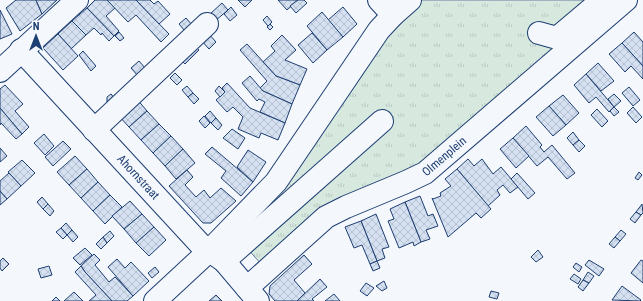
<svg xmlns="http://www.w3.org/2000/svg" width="643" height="301" font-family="'Roboto Condensed',sans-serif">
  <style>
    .grass { fill: url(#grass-tufts); stroke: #687fa3 }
    .building { fill: url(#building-cross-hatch); stroke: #1d3f73 }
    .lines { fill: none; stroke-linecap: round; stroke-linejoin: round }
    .minor-casing { stroke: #1d3f73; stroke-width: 24 }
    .minor { stroke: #f4f7fb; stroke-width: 22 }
    .labels { text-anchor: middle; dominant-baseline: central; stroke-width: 3; stroke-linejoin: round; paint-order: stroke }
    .street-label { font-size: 12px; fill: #1d3f73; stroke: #f4f7fb }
  </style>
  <defs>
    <pattern id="grass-tufts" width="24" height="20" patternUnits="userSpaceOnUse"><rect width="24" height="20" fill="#d7e8df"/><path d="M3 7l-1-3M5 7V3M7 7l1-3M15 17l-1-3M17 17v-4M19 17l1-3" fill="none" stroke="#b8c8c3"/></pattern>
    <pattern id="building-cross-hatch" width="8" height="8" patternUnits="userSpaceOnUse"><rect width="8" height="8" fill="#d5e0f0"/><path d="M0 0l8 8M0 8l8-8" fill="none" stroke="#b6c1d1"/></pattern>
  </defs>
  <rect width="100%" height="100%" fill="#f4f7fb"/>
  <path class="grass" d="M422 0H613L428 165 263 266 235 235 386 35Z"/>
  <g class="building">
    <path d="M16 0H36L42 14 20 31 6 8Z"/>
    <path d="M36 0H57L42 14Z"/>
    <path d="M95 0H107L115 8 106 16 119 31 114 36 87 8Z"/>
    <path d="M107 0H136L169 34 161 42 136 15 128 22Z"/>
    <path d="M136 0H150L154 4 158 1 170 14 159 24Z"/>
    <path d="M238 0H252L245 7Z"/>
    <path d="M278 0H298L287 10Z"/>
    <path d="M298 0H304L307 3 296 13 290 6Z"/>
    <path d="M222 3 228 10 215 21 210 14Z"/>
    <path d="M231 7 237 15 230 21 224 14Z"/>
    <path d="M343 7 357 24 343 37 328 20Z"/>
    <path d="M87 8 114 36 109 41 102 33 101 35 94 28 86 35 72 21Z"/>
    <path d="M0 10 12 34 0 39Z"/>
    <path d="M322 12 343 37 327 50 307 26Z"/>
    <path d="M267 16 272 22 268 26 263 20Z"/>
    <path d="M186 18 192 25 185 31 179 24Z"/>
    <path d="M72 21 86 35 71 49 58 34Z"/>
    <path d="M270 24 273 27 270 30 267 27Z"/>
    <path d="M119 32 124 38 120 41 115 36Z"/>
    <path d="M634 32 643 42V66L622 43Z"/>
    <path d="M208 33 216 42 209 49 201 40Z"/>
    <path d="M312 33 327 50 313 63 298 45Z"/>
    <path d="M58 34 78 56 63 70 43 48Z"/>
    <path d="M282 35 296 50 285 60 307 69 300 85 276 76 263 62 275 51 271 46Z"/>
    <path d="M192 43 199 50 185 64 178 57Z"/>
    <path d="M622 43 643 66V79L631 66 625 72 609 54Z"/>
    <path d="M247 44 276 76 300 85 292 104 263 91 260 88 267 81 240 50Z"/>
    <path d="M83 51 96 66 91 71 79 55Z"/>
    <path d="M139 61 146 69 138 76 131 68Z"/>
    <path d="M598 63 614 81 601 91 586 74Z"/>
    <path d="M175 73 182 80 177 85 170 78Z"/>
    <path d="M586 74 614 107 609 112 596 97 589 103 574 85Z"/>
    <path d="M250 76 263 91 292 104 285 123 260 112 265 102 259 99 257 101 242 83Z"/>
    <path d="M227 83 250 108 285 123 278 140 261 133 259 138 238 129 243 117 233 107 227 112 216 100 225 92 222 88Z"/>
    <path d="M5 85 23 104 15 111 29 127 22 134 0 108V89Z"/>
    <path d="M187 86 193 93 188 97 182 90Z"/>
    <path d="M219 86 225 92 220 97 215 91Z"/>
    <path d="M629 87 640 100 633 106 622 93Z"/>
    <path d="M193 93 199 99 194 104 188 97Z"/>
    <path d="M111 94 116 100 110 106 107 102V97Z"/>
    <path d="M614 94 621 101 614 107 608 99Z"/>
    <path d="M563 95 579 113 566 125 549 106Z"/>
    <path d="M136 98 147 111 129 127 118 115Z"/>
    <path d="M549 106 566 125 553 136 536 117Z"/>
    <path d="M614 107 619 112 614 116 610 111Z"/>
    <path d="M633 107 642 117 636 123 627 113Z"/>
    <path d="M0 108 22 134 16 139 1 123 0 125Z"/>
    <path d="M597 109 608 121 602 127 591 115Z"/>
    <path d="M147 111 159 124 141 140 129 127Z"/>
    <path d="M210 111 216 118 211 123 205 116Z"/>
    <path d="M204 116 210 123 205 128 199 121Z"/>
    <path d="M216 118 222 125 218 130 211 123Z"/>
    <path d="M159 124 171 136 153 153 141 140Z"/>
    <path d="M526 126 542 145 540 147 544 152 552 145 575 173 567 179 548 157 537 166 513 138Z"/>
    <path d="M232 129 245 138 238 149 223 138Z"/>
    <path d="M573 132 579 140 573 145 567 138Z"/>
    <path d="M44 134 54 146 45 155 34 143Z"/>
    <path d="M171 136 183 149 165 166 153 153Z"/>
    <path d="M513 138 529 156 516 168 500 149Z"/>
    <path d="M579 140 585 146 579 152 573 145Z"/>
    <path d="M63 141 71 149 53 166 45 157Z"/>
    <path d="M212 147 253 182 241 196 221 178 226 171 205 154Z"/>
    <path d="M0 148 7 156 0 162Z"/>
    <path d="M183 149 195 163 176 179 165 166Z"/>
    <path d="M248 150 266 162 253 182 237 167Z"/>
    <path d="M75 156 87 169 69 185 57 172Z"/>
    <path d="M468 159 474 166 482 159 493 174 501 167 518 187 510 193 503 185 497 190 500 195 488 206 457 169Z"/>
    <path d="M22 160 35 173 21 186 8 172Z"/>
    <path d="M87 169 98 182 81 198 69 185Z"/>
    <path d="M457 169 491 209 481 218 476 213 448 237 432 198 433 199 441 196 440 193 451 186 445 179Z"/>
    <path d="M187 170 193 177 185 185 196 197 204 190 210 198 221 188 236 201 211 223H203L169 186Z"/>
    <path d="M639 172 642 175 638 180 635 178Z"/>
    <path d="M9 173 21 186 7 199 0 191V181Z"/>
    <path d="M517 173 535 193 528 199 511 179Z"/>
    <path d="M98 182 110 195 93 211 81 198Z"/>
    <path d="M0 191 7 199 0 205Z"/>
    <path d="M110 195 122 207 105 224 93 211Z"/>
    <path d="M420 196 428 216 433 214 438 226 426 230 430 239 421 242 405 202Z"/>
    <path d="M42 197 48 204 43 209 37 202Z"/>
    <path d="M130 201 142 214 124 229 112 216Z"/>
    <path d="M405 202 421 242 414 246 413 242 399 248 388 221 394 219 390 209Z"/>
    <path d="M48 204 54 211 50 216 43 209Z"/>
    <path d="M642 204 643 213 641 215 636 212Z"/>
    <path d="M636 212 641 215 635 223 630 219Z"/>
    <path d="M142 214 154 227 136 243 124 229Z"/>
    <path d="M376 214 389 247 382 249 385 258 377 261 361 221Z"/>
    <path d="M361 221 377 261 370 264 362 245 354 248 345 227Z"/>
    <path d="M66 223 72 230 67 235 61 228Z"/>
    <path d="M154 227 166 240 149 256 136 243Z"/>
    <path d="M61 228 67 235 63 239 56 232Z"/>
    <path d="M72 230 78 237 73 242 67 235Z"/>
    <path d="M621 230 626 234 620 241 615 237Z"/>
    <path d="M110 231 114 236 107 243 103 237Z"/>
    <path d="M103 237 107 243 101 249 96 244Z"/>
    <path d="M615 237 620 241 614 248 609 244Z"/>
    <path d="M85 248 92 255 80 265 73 258Z"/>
    <path d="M538 250 543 257 536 262 531 257Z"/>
    <path d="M94 254 100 260 95 265 109 282 115 277 133 296 127 301H112L85 272 81 266Z"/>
    <path d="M304 255 312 264 294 280 305 293 297 301H275L269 294 270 286Z"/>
    <path d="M3 258 9 264 2 271 0 268V261Z"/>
    <path d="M117 259 125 268 131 262 149 281 133 296 108 267Z"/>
    <path d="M589 260 604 269 599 276 585 265Z"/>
    <path d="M641 260 643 261V283L631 273Z"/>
    <path d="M377 261 380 268 373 271 370 264Z"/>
    <path d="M576 263 582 267 579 272 573 267Z"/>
    <path d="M49 266 52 275 41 278 38 269Z"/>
    <path d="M81 266 85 272 112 301H89L96 295 75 272Z"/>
    <path d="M155 267 159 272 152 278 148 273Z"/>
    <path d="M588 272 594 276 589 283 583 280Z"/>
    <path d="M574 274 581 279 578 284 570 279Z"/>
    <path d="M320 279 327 287 312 299 314 301H297Z"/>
    <path d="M583 280 589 283 583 291 578 287Z"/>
    <path d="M384 281 387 288 382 291 376 286Z"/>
    <path d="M366 283 374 288 367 296 360 291Z"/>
    <path d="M622 286 641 300 640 301 612 300Z"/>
    <path d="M491 291 499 293 497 299 489 297Z"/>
    <path d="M74 292 83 301H64Z"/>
    <path d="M334 294 340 301H325Z"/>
    <path d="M216 295 222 301H209Z"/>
    <path d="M56 297 60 301H52Z"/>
  </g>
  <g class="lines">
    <defs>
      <g id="minor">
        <path d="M379 0 393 15"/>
        <path d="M539 33 557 38 602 0"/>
        <path id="s1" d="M21 50 200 244 224 261 258 301"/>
        <path d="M0 71 77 0"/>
        <path d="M94 130 207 24"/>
        <path d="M224 261 382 121"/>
        <path id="s2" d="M247 288 326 217 346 207 406 182 425 173 626 0"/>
        <path d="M155 301 209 251 276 182 379 30 393 15 410 0"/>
      </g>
    </defs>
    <use href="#minor" class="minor-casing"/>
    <use href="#minor" class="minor"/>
  </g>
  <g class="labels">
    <g class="street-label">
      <text stroke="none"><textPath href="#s2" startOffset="240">Olmenplein</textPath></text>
      <text stroke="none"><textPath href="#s1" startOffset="173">Ahornstraat</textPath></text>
    </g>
  </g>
  <g transform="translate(36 36)" stroke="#f4f7fb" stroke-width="3" paint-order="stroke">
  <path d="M0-3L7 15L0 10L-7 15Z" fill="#1d3f73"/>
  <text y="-6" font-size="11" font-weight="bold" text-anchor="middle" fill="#1d3f73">N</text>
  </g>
</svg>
